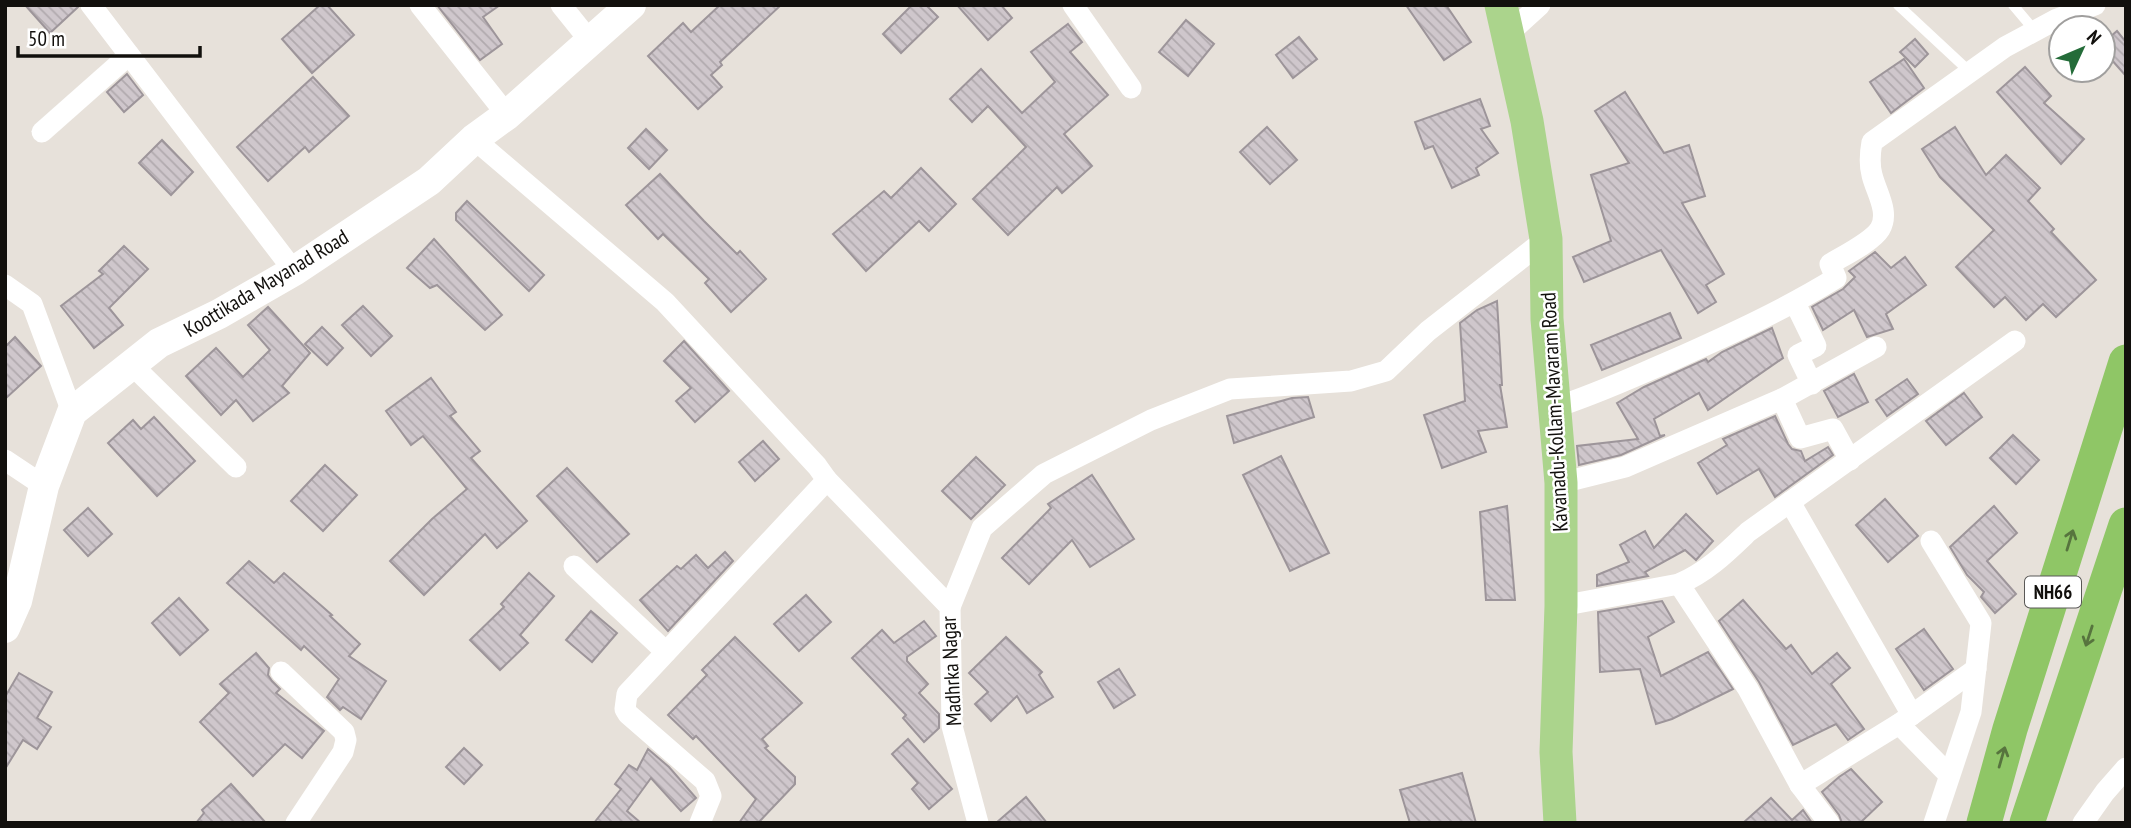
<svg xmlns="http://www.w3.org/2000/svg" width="2131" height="828" font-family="'PT Sans Narrow',sans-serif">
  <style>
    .building { fill: url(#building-back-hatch); stroke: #9d959a; stroke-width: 2 }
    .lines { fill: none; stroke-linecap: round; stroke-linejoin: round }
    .service { stroke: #fff; stroke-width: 10 }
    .minor { stroke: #fff; stroke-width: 21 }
    .secondary { stroke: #fff; stroke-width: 30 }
    .primary { stroke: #abd48c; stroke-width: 33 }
    .trunk { stroke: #8fc666; stroke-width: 35 }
    .oneway { stroke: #57743e }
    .labels { text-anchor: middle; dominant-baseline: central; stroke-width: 5; stroke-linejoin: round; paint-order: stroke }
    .shield { fill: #fff; stroke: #595856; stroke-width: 2 }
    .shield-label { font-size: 19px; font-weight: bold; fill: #12100d }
    .street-label { font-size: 21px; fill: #12100d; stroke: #fff }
  </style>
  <defs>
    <pattern id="building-back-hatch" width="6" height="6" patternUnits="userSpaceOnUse" patternTransform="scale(1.75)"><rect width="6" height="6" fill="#cfc7cc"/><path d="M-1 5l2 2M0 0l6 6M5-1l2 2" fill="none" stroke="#b1aaae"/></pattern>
  </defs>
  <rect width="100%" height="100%" fill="#e7e1da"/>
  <g class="building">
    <path d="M25 5H78V7L50 33Z"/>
    <path d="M320 5H327L354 35 312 73 282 39Z"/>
    <path d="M437 5H500L483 17 502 44 480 60Z"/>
    <path d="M720 5H781L720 62 722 65 711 75 722 87 698 109 648 56 683 23 691 32Z"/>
    <path d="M912 5H926L938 17 901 53 883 34Z"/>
    <path d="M957 5H1001L1012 18 988 40Z"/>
    <path d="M1406 5H1446L1471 42 1444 60Z"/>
    <path d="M1186 20 1214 44 1188 76 1159 52Z"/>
    <path d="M1068 24 1082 42 1070 52 1108 95 1064 134 1092 166 1062 193 1057 187 1008 235 973 199 1026 147 988 106 972 122 950 99 981 69 1022 113 1055 82 1031 52Z"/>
    <path d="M2117 31 2126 42V76L2103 50V43Z"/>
    <path d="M1299 37 1317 59 1293 78 1276 55Z"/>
    <path d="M1915 39 1928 54 1915 67 1900 52Z"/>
    <path d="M1904 59 1924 88 1891 113 1870 82Z"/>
    <path d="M2025 67 2051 96 2044 103 2084 139 2061 164 1997 92Z"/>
    <path d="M127 74 143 95 124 112 107 92Z"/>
    <path d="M313 77 349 116 309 152 305 147 268 181 237 147Z"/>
    <path d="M1625 92 1664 153 1689 145 1705 196 1682 203 1724 274 1706 285 1716 302 1698 313 1661 250 1584 282 1573 257 1611 241 1591 175 1629 163 1595 111Z"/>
    <path d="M1480 99 1490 126 1481 129 1498 153 1476 168 1479 175 1452 188 1433 146 1425 149 1415 122Z"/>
    <path d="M1267 127 1297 160 1270 184 1240 152Z"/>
    <path d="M1955 127 1986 175 2006 155 2040 188 2028 201 2054 229 2051 232 2096 280 2056 317 2043 304 2026 320 2005 297 1994 307 1956 267 1994 230 1940 177 1922 149Z"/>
    <path d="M646 129 667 150 649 169 628 148Z"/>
    <path d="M162 140 193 172 171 195 139 163Z"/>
    <path d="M921 168 956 204 929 231 919 221 866 271 833 234 884 191 891 198Z"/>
    <path d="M660 174 704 221 737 254 740 251 766 279 731 312 705 283 709 279 663 234 658 239 626 205Z"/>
    <path d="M467 201 544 275 529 291 456 220V213Z"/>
    <path d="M434 239 502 315 485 330 437 285 430 288 407 268Z"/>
    <path d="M124 246 148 269 109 308 123 325 94 348 61 306 103 274 99 271Z"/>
    <path d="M1875 252 1891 268 1905 257 1926 285 1886 314 1893 329 1867 337 1854 310 1823 330 1812 307 1843 289 1855 277 1849 271Z"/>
    <path d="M1497 301 1502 385H1500L1507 427 1478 431 1486 452 1442 468 1424 415 1465 401 1460 323 1477 310Z"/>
    <path d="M363 306 392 336 371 356 342 325Z"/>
    <path d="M268 307 310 353 282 386 289 393 253 421 236 400 221 415 186 376 216 348 243 377 270 350 248 325Z"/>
    <path d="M1670 313 1681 338 1602 370 1591 345Z"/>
    <path d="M322 327 343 348 327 365 305 344Z"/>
    <path d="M1772 328 1783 358 1708 410 1699 393 1654 419 1660 436 1665 435 1621 455 1579 465 1577 446 1638 439 1617 403 1644 387 1706 359 1708 362 1722 352Z"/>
    <path d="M15 337 41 366 5 399V347Z"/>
    <path d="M684 341 729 391 695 422 676 401 691 388 664 361Z"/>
    <path d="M1854 374 1868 402 1838 417 1824 391Z"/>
    <path d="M431 378 456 412 450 416 480 451 471 458 527 521 497 548 485 534 424 595 390 561 432 519 467 489 423 436 411 445 386 411Z"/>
    <path d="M1907 379 1918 394 1887 416 1876 400Z"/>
    <path d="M1964 393 1982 417 1946 445 1926 421Z"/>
    <path d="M1308 397 1314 417 1234 443 1227 416 1292 398Z"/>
    <path d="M1775 416 1788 444 1792 449 1801 451 1805 461 1828 447 1833 455 1775 497 1759 469 1717 494 1698 463 1727 445 1723 439Z"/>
    <path d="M154 417 195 461 157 496 108 443 133 420 141 429Z"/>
    <path d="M2013 435 2039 460 2016 484 1990 458Z"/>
    <path d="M763 441 779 459 755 481 739 462Z"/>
    <path d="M1281 456 1329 553 1290 571 1243 475Z"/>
    <path d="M976 457 1005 485 971 519 942 491Z"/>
    <path d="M325 465 357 495 323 531 291 501Z"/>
    <path d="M567 468 629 534 597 562 537 496Z"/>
    <path d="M1092 475 1134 539 1090 567 1072 540 1029 584 1002 558 1051 508 1048 504Z"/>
    <path d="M1885 499 1918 536 1888 562 1856 525Z"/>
    <path d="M1507 506 1515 600H1486L1480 512Z"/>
    <path d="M1994 506 2017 533 1987 561 2016 594 1995 613 1981 597 1984 592 1967 575 1950 547Z"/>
    <path d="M88 508 112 534 88 556 64 530Z"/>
    <path d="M1686 514 1713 541 1696 560 1685 550 1645 572 1648 576 1597 586V575L1629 562 1620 545 1645 531 1654 548Z"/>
    <path d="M725 552 733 561 668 631 640 600 677 566 681 569 696 555 708 568Z"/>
    <path d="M249 561 274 583 284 573 332 615 330 616 360 644 349 656 386 681 361 719 343 707 340 710 327 697 339 679 304 646 301 650 227 583Z"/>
    <path d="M529 573 554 596 520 635 528 643 500 670 470 640 504 607 501 604Z"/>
    <path d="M806 595 831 622 799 651 774 624Z"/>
    <path d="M179 598 208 630 180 655 152 623Z"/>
    <path d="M1743 600 1786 649 1791 645 1812 674 1837 653 1850 668 1831 684 1864 729 1848 740 1836 724 1793 745 1759 682 1719 621Z"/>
    <path d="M1662 601 1674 622 1648 637 1661 676 1708 652 1733 689 1672 719 1656 724 1640 669 1600 672 1598 612Z"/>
    <path d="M591 611 617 633 592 662 566 640Z"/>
    <path d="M924 621 936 636 907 657V661L928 684 919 693 939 714V728L924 742 903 718 906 715 852 658 882 630 894 643Z"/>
    <path d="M1924 629 1953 669 1924 690 1896 649Z"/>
    <path d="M735 637 802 703 762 739 768 746 765 748 795 777V784L758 823H739L756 799 696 736 693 739 668 715 707 675 702 670Z"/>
    <path d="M1006 637 1042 672 1039 675 1053 697 1027 713 1017 696 991 721 975 704 988 692 969 673Z"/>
    <path d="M256 653 269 668 268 675 272 681 280 689 276 693 324 731 302 758 285 744 253 776 200 722 229 693 220 684Z"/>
    <path d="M1119 669 1135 695 1114 708 1098 682Z"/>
    <path d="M19 673 52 692 37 718 51 727 37 749 23 740 5 769V697Z"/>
    <path d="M908 739 952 789 929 809 912 789 918 783 892 754Z"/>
    <path d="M464 748 482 765 464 784 446 767Z"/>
    <path d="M648 749 669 767 696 798 681 811 651 778 627 811 641 823H594L621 789 615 784 629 765 637 770Z"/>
    <path d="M1851 769 1882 802 1860 823H1842L1839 815 1822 792 1839 777Z"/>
    <path d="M1462 773 1476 823H1410L1400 790Z"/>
    <path d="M231 784 266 823H196L204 813 202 810Z"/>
    <path d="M1026 797 1047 823H996Z"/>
    <path d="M1771 798 1792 820 1803 810 1812 823H1743Z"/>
  </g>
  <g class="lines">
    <g class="service">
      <path d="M1898 5 1970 72"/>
      <path d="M2013 5 2035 31"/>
    </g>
    <g class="minor">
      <path d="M91 5 294 271"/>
      <path d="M420 5 507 115"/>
      <path d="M561 5 590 41"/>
      <path d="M1073 5 1131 88"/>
      <path d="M1507 35 1540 5"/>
      <path d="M42 132 129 55"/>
      <path d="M474 139 665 302 817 466 827 480 950 607 952 726 978 823"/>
      <path d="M5 285 32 304 72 412"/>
      <path d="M1795 303 1816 346 1798 355 1812 384"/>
      <path d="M132 365 236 467"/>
      <path d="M1782 399 1800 438 1833 429 1850 460"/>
      <path d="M1553 408C1595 395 1633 377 1673 360 1729 335 1784 310 1836 278L1830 264C1843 256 1872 242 1880 229 1890 212 1876 192 1872 175 1869 164 1870 153 1872 142L2005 47 2057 19 2095 5"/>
      <path d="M5 460 44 486"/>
      <path d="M1561 483 1625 467 1782 399 1876 347"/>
      <path d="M1790 502 1912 715"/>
      <path d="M1931 541 1981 623 1971 712 1934 823"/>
      <path d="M574 566 666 652"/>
      <path d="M1679 584 1748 689 1800 785 1829 823"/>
      <path d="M1561 606 1679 584C1707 572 1726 553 1748 532L2015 341"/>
      <path d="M950 607 982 528 1044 474 1151 420 1230 389 1351 381 1386 371 1428 331 1546 239"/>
      <path d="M281 672 344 732 346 740 343 752 296 823"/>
      <path d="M1899 724 1949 775"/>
      <path d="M1800 785 1899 724 1976 669"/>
      <path d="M700 823 711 796 705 781 628 714 625 709 627 694 827 480"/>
      <path d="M2083 823 2105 792 2126 768"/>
    </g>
    <path class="secondary" d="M5 628 17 601 44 486 72 412 159 343 219 314 294 271 429 181 474 139 507 115 631 5"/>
    <path class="primary" d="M1501 5 1527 121 1546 239 1547 319 1561 483V606L1556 752 1560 823"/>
    <g class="trunk">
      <path d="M1984 823 2010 729 2126 362"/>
      <path d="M2027 823 2126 525"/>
    </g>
  </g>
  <defs><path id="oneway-shaft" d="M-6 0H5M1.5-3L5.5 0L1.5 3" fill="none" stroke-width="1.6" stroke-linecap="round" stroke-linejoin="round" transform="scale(1.75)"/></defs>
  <g class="oneway">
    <use href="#oneway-shaft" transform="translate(2070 540) rotate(-73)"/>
    <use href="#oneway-shaft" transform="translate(2089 636) rotate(108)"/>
    <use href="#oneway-shaft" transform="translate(2002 757) rotate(-74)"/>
  </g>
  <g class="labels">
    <rect class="shield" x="2025" y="576.5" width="56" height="31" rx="5"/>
    <g class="shield-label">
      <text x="2053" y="592">NH66</text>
    </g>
    <g class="street-label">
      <text transform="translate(266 283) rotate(-31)">Koottikada Mayanad Road</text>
      <text transform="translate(1554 412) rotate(-93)">Kavanadu-Kollam-Mavaram Road</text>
      <text transform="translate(951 671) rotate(-93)">Madhrka Nagar</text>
    </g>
  </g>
  <rect width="2131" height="828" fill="none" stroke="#12100d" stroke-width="14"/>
  <g transform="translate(2082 49) rotate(46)"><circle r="33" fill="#ffffff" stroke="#a09f9e" stroke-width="2"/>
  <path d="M0-5L12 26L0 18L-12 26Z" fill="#246c39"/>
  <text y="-10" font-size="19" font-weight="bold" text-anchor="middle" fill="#12100d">N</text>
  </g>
  <path d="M18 46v10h182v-10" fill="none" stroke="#12100d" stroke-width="3.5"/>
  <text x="28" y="46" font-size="21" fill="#12100d" stroke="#ffffff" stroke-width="5" paint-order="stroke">50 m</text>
</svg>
